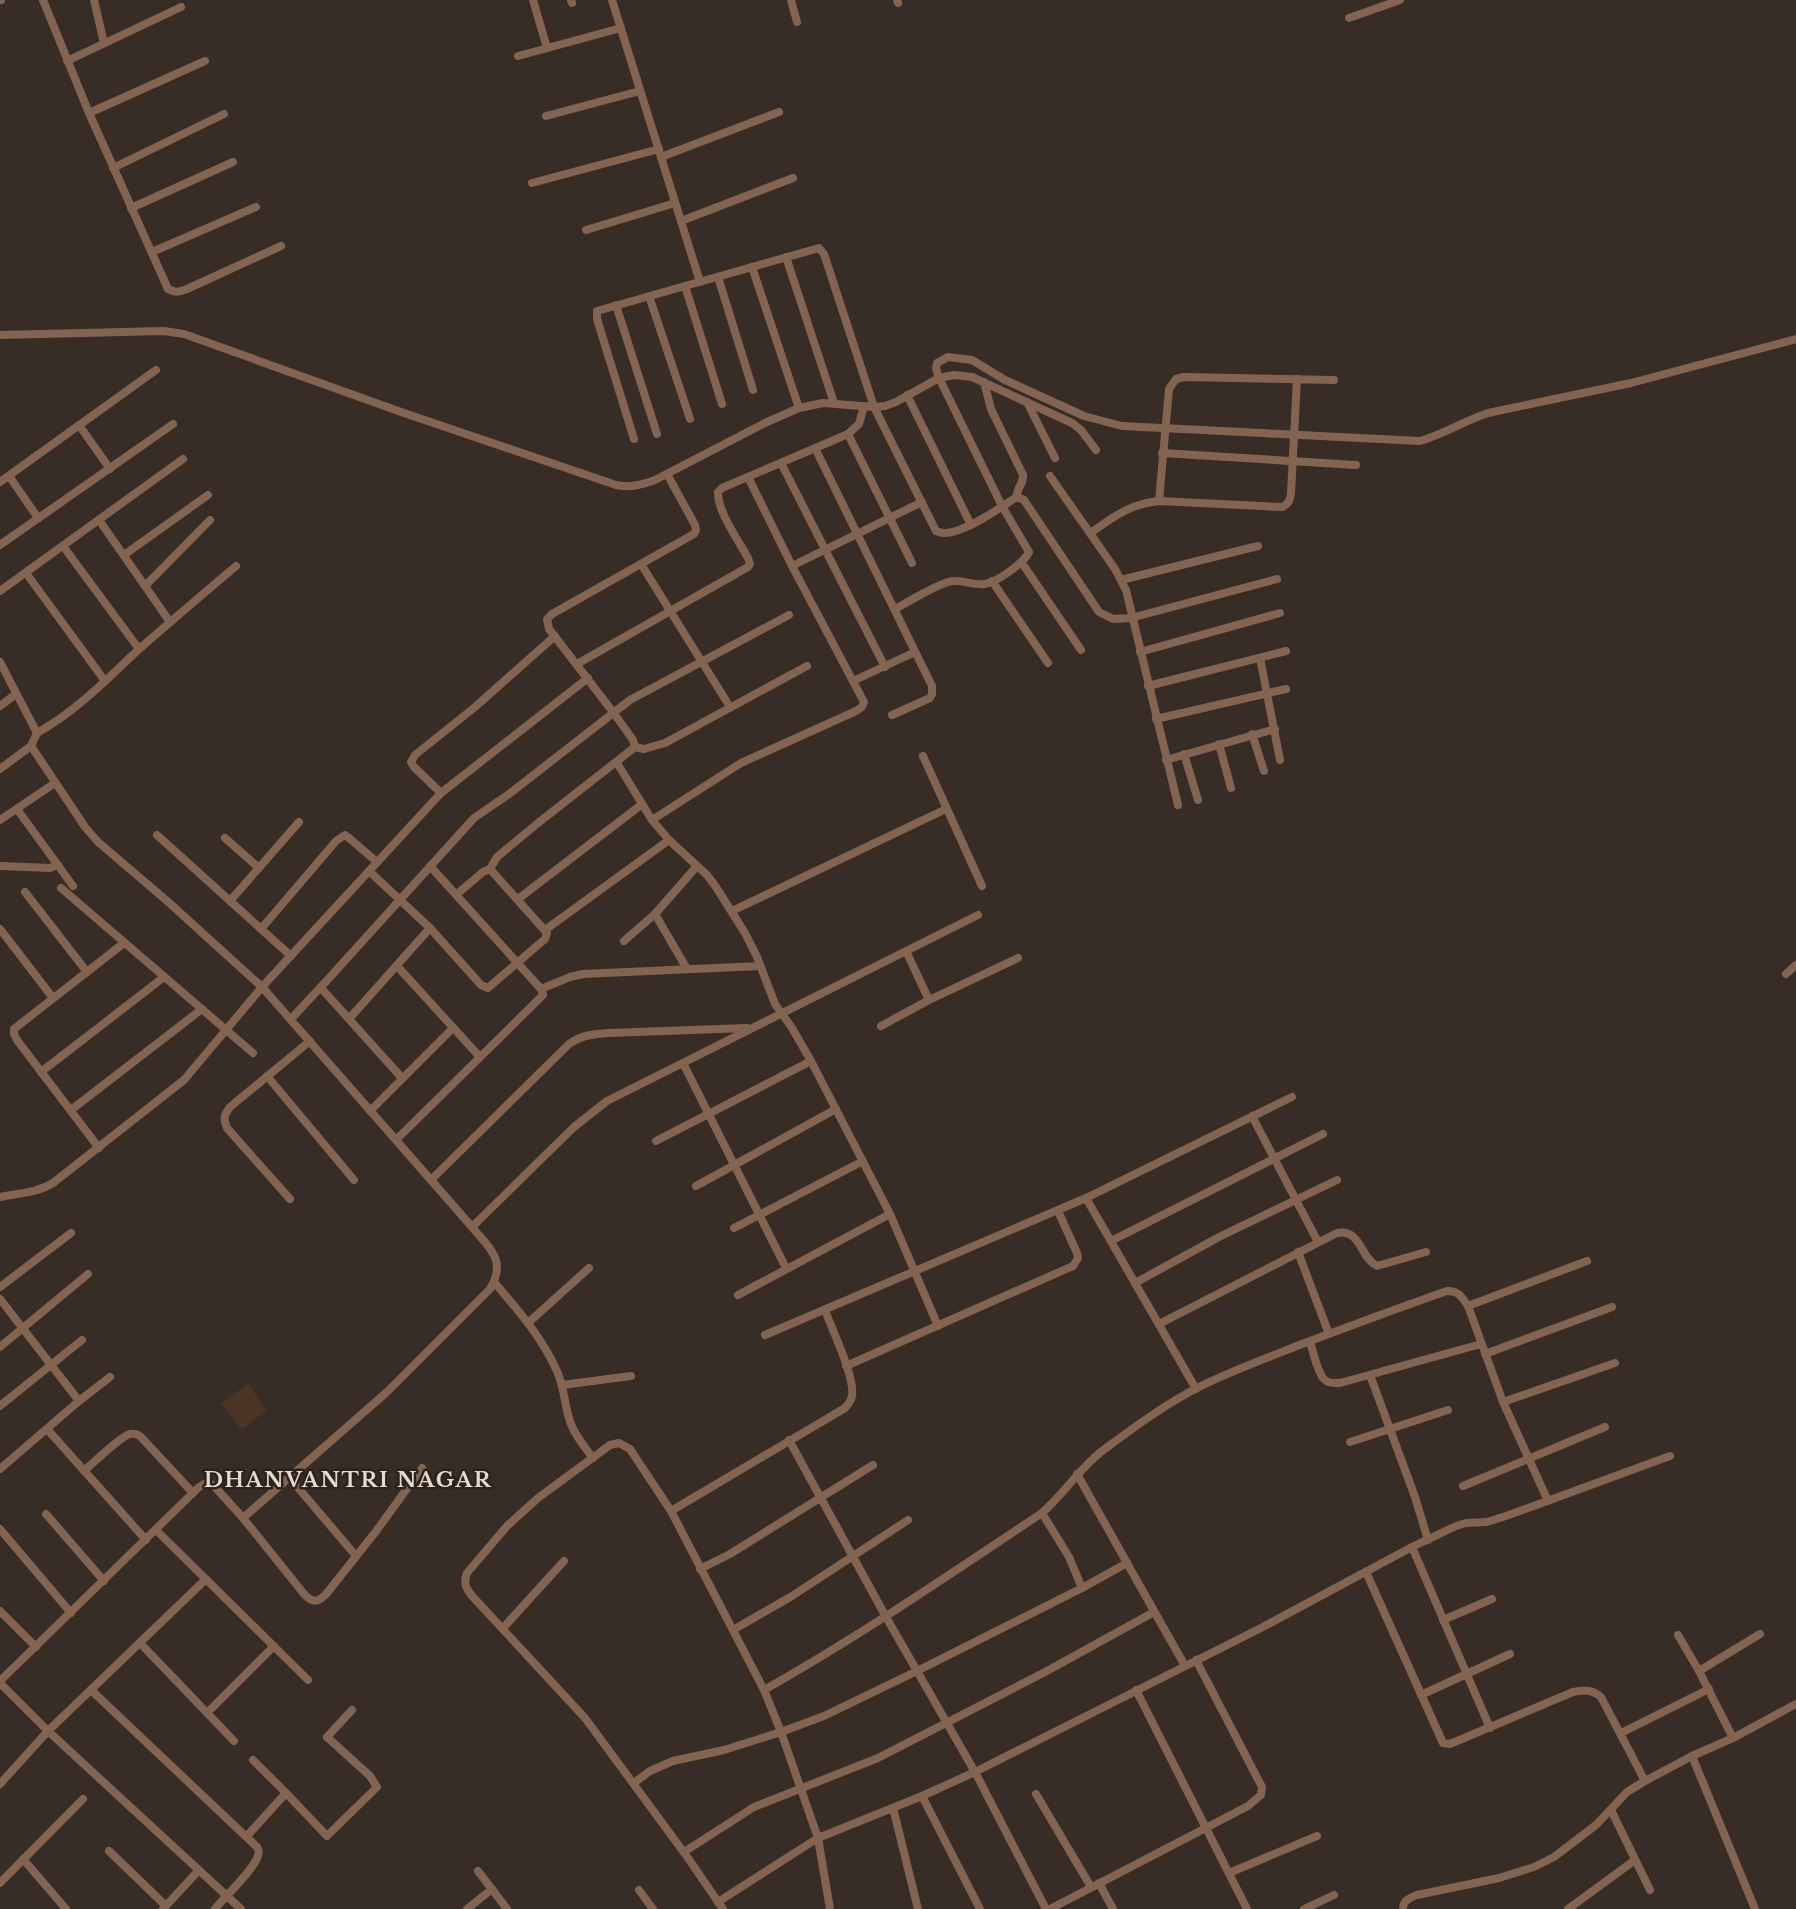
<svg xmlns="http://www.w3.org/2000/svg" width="1796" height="1909" font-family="'Libre Baskerville',serif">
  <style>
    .green { fill: #4d3525 }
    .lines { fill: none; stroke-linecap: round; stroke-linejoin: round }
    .street { stroke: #826450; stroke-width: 8 }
    .labels { text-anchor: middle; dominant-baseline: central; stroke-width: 5; stroke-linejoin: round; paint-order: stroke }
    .district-label { font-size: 21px; font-weight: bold; letter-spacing: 1.5px; fill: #e7d9d0; stroke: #2c231c }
  </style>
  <rect width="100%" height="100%" fill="#372d26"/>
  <path class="green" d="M248 1384 267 1410 244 1428 239 1427 221 1403Z"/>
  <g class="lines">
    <g class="street">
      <path d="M0 0H1"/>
      <path d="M43 0 89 113 168 289C175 293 179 292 187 289L281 246"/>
      <path d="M94 0 104 43"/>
      <path d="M533 0 547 48"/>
      <path d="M571 0 572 3"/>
      <path d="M612 0 700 282"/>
      <path d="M791 0 797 22"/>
      <path d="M897 0 898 3"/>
      <path d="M1349 18 1400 0"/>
      <path d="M518 56 621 28"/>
      <path d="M67 61 181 7"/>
      <path d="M89 113 205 61"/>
      <path d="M546 116 640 91"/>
      <path d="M661 157 779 112"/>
      <path d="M113 168 224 114"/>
      <path d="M532 183 659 149"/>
      <path d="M131 208 233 162"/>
      <path d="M681 221 793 178"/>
      <path d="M586 230 675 203"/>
      <path d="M152 252 256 207"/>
      <path d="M786 257 834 403"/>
      <path d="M752 267 799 408"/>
      <path d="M718 277 753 390"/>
      <path d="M685 286 722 404"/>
      <path d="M649 296 690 419"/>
      <path d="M616 305 657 434"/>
      <path d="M0 335 164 331 184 334 404 413 616 485C630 488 641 485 655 480L767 422 799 408 823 403 874 407 885 406 896 402 939 378 954 375 972 377 1072 423 1081 430 1096 450"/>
      <path d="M984 382 991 409 1023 475C1024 484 1016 488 1017 497"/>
      <path d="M907 395 971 525"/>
      <path d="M1027 402 1055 458"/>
      <path d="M79 425 110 469"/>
      <path d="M848 434 912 563"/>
      <path d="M634 439 597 319V311L819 248 824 254 874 407 936 531C953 541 997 510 1012 500L1017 497 1024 500 1099 612 1113 619 1131 618 1277 579"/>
      <path d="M815 448 932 686V694L930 698 892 715"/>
      <path d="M1162 453 1356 465"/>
      <path d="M781 463 885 667"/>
      <path d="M9 476 38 518"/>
      <path d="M1050 476 1115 569 1126 590 1178 805"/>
      <path d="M0 482 156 370"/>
      <path d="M1159 501 1169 389 1176 379 1184 377 1334 380"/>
      <path d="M99 520 170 622"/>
      <path d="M1090 533C1114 517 1129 504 1159 501L1282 507C1289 504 1290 500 1291 493L1297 379"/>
      <path d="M0 545 173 424"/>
      <path d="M63 546 139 649"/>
      <path d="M124 555 208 495"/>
      <path d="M1022 563 1081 650"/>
      <path d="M641 564 730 707"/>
      <path d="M792 566 922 502"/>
      <path d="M26 573 105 681"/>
      <path d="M1121 580 1258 546"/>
      <path d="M992 581 1048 663"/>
      <path d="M145 586 210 520"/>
      <path d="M0 591 183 459"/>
      <path d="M895 609C912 600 930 588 948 582 961 578 972 586 985 584 997 582 1024 563 1029 552L1002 506 939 378 936 368 937 363 948 357 972 360 1005 380 1084 416 1122 426 1420 441C1444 434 1464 421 1488 413L1631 383 1796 339"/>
      <path d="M1140 652 1280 613"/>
      <path d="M1260 658 1280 760"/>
      <path d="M0 662 37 733 31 746 0 769"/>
      <path d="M577 664 748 567 750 564 748 558C739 541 717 511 718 492L722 488 848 434 859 424 864 406"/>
      <path d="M853 681 915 652"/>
      <path d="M1148 686 1286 651"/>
      <path d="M0 706 16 694"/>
      <path d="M1156 719 1286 689"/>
      <path d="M37 733C75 712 106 680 137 651 170 622 203 594 236 566"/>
      <path d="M1252 734 1264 771"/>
      <path d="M1219 744 1231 788"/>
      <path d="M31 746 85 827 98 842 166 900 262 987 472 1227C490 1249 507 1260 490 1289L387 1392 243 1518"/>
      <path d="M635 747 644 749 665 743 807 666"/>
      <path d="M1184 754 1198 800"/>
      <path d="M923 756 982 886"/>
      <path d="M1166 760 1275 729"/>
      <path d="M617 763 652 820 669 840 707 875 716 887 745 933 757 957 775 1004 792 1028 811 1061 890 1214 938 1326"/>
      <path d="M441 793 414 767 411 762 415 755 475 707 555 636"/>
      <path d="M17 809 73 886"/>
      <path d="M0 820 55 783"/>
      <path d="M652 820 741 763 856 711 862 707 864 702 792 566 748 477"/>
      <path d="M157 835 291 956"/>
      <path d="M225 838 259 868"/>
      <path d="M0 866 50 868 58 865"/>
      <path d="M490 869 497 857 538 823 635 747 633 740 613 712 549 629 547 619 552 614 694 534 696 530 695 525 667 474"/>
      <path d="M369 871 430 928 481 985 488 988 545 939 547 933 490 869 483 872 457 894"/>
      <path d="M61 888 253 1053"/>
      <path d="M25 892 87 972"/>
      <path d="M518 899 641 805"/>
      <path d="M230 901 299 822"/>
      <path d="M732 911 946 809"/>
      <path d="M655 914 687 969"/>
      <path d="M0 929 53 998"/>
      <path d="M261 929 336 841 345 835 349 838 377 862"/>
      <path d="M545 930 669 840"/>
      <path d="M624 941 655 914 697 866"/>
      <path d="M906 951 929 1000"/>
      <path d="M397 966 479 1056"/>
      <path d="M1786 974 1796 965"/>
      <path d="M321 988 402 1078"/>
      <path d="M541 989 570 977 583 974 760 966"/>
      <path d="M291 1019 331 976 474 818 509 794 630 700 789 615"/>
      <path d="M349 1019 430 928"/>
      <path d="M881 1026 929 1000 1018 958"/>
      <path d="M683 1063 786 1268"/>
      <path d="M41 1072 164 977"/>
      <path d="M267 1076 354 1180"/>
      <path d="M71 1110 202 1009"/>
      <path d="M370 1111 453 1028"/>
      <path d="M1252 1116 1318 1242"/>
      <path d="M396 1140 543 995 541 989 430 866"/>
      <path d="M656 1141 811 1061"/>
      <path d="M99 1148 17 1040 14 1034V1029L124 943"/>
      <path d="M431 1180 569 1044C582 1035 594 1034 609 1033L747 1028"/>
      <path d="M696 1186 836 1109"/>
      <path d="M0 1197C18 1193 37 1193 53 1183L184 1080 262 987 441 793 588 678"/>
      <path d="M1086 1198 1196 1389"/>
      <path d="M290 1199 227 1128C223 1119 224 1115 230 1107L310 1041"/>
      <path d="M472 1227 574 1127 607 1101 978 915"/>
      <path d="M734 1228 863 1161"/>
      <path d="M1111 1241 1323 1134"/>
      <path d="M1298 1252 1329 1334"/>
      <path d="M494 1282C517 1309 541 1336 556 1369 564 1385 564 1402 569 1418 573 1433 584 1446 593 1458"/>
      <path d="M1135 1283 1219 1237 1337 1180"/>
      <path d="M0 1287 71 1233"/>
      <path d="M738 1295 890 1214"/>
      <path d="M0 1299 79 1401"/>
      <path d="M1468 1306 1587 1261"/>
      <path d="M528 1323 589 1268"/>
      <path d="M1159 1324 1337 1233C1362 1229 1359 1257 1377 1266L1426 1252"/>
      <path d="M765 1335 1086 1198 1292 1097"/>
      <path d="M1310 1342C1313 1351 1318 1375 1325 1380 1329 1384 1335 1383 1340 1383L1481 1344"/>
      <path d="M0 1347 88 1274"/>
      <path d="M1485 1354 1612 1307"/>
      <path d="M846 1366 1073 1266 1078 1258 1077 1253 1058 1211"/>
      <path d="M1370 1375 1415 1497 1428 1540"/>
      <path d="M562 1385 631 1376"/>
      <path d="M1503 1402 1615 1363"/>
      <path d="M0 1406 82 1340"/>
      <path d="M47 1429 146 1540"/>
      <path d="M789 1440 886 1617 975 1772 1046 1909"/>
      <path d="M1350 1442 1448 1410"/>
      <path d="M0 1469 79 1401 110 1377"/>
      <path d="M84 1471C93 1463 121 1436 130 1434 135 1433 136 1434 140 1436L193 1493"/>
      <path d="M1077 1474 1185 1666"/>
      <path d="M289 1477 356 1556"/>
      <path d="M1463 1486 1605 1427"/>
      <path d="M671 1511 845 1408C848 1404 851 1402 852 1396 855 1376 832 1330 825 1310"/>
      <path d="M1042 1513 1069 1557 1082 1588"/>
      <path d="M46 1514 104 1581"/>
      <path d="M0 1529 71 1613"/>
      <path d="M156 1530 308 1680"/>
      <path d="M1412 1547 1490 1728"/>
      <path d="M700 1569 730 1554 873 1465"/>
      <path d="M1366 1572 1443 1743 1450 1744 1573 1692C1584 1690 1592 1689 1601 1697L1645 1781"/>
      <path d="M0 1611 36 1647"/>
      <path d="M1443 1620 1492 1599"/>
      <path d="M503 1628 564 1561"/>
      <path d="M733 1630 792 1596 908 1520"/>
      <path d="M1678 1635 1699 1671 1733 1738"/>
      <path d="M140 1643 234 1741"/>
      <path d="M1699 1671 1760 1634"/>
      <path d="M0 1681 198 1488 204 1484 210 1483 215 1487 243 1518 304 1594C313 1604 319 1602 327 1593L377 1530 422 1468"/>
      <path d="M0 1683 48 1731 241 1909"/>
      <path d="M91 1690 257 1847C259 1851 259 1852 258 1856 253 1871 225 1896 215 1909"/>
      <path d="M764 1690C860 1636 950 1574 1042 1513 1064 1494 1079 1469 1102 1451 1132 1429 1164 1405 1197 1388 1231 1371 1267 1358 1302 1344 1350 1326 1398 1308 1447 1291 1459 1291 1462 1297 1468 1306L1503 1402 1548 1501"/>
      <path d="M1136 1690 1247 1909"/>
      <path d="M1421 1695 1510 1654"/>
      <path d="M207 1713 274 1646"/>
      <path d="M1621 1733 1709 1689"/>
      <path d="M1692 1756 1755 1909"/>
      <path d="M253 1760 286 1793"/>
      <path d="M634 1783 650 1771 673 1761 724 1750 781 1732 824 1716 917 1671 1082 1588 1127 1563"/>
      <path d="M0 1784 48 1731 206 1579"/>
      <path d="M1036 1794 1091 1887"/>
      <path d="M922 1796 980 1909"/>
      <path d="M893 1808 918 1909"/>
      <path d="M1611 1810 1650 1890"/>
      <path d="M247 1836 286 1793 327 1836 377 1787 370 1776 327 1737 352 1710"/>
      <path d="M109 1851 166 1906"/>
      <path d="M684 1852 754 1807 878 1758 1047 1671 1154 1612"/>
      <path d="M23 1859 66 1909"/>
      <path d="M478 1871 507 1909"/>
      <path d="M1229 1873 1317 1836"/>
      <path d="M0 1883 83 1799"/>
      <path d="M1099 1883 1113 1909"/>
      <path d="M639 1890 653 1909"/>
      <path d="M718 1902 818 1838 922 1796 975 1772 1259 1629 1412 1547 1456 1526 1466 1523 1487 1522 1506 1516 1670 1456"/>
      <path d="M163 1909 199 1870"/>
      <path d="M467 1909 492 1889"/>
      <path d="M723 1909 688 1858 585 1718 473 1597C466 1589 463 1583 467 1573L507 1526 538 1498 610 1445 619 1443 630 1449 671 1511 764 1690 781 1732 818 1838 830 1909"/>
      <path d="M1050 1909 1248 1806 1261 1795 1262 1787 1196 1660"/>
      <path d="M1304 1909 1334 1895"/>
      <path d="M1403 1909C1403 1900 1410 1898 1417 1895L1499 1878 1534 1867 1554 1857 1596 1825 1627 1792 1645 1781 1692 1756 1733 1738 1796 1704"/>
      <path d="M1568 1909 1635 1860"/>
    </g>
  </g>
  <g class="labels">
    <g class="district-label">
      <text x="348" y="1480">DHANVANTRI NAGAR</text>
    </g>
  </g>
</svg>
